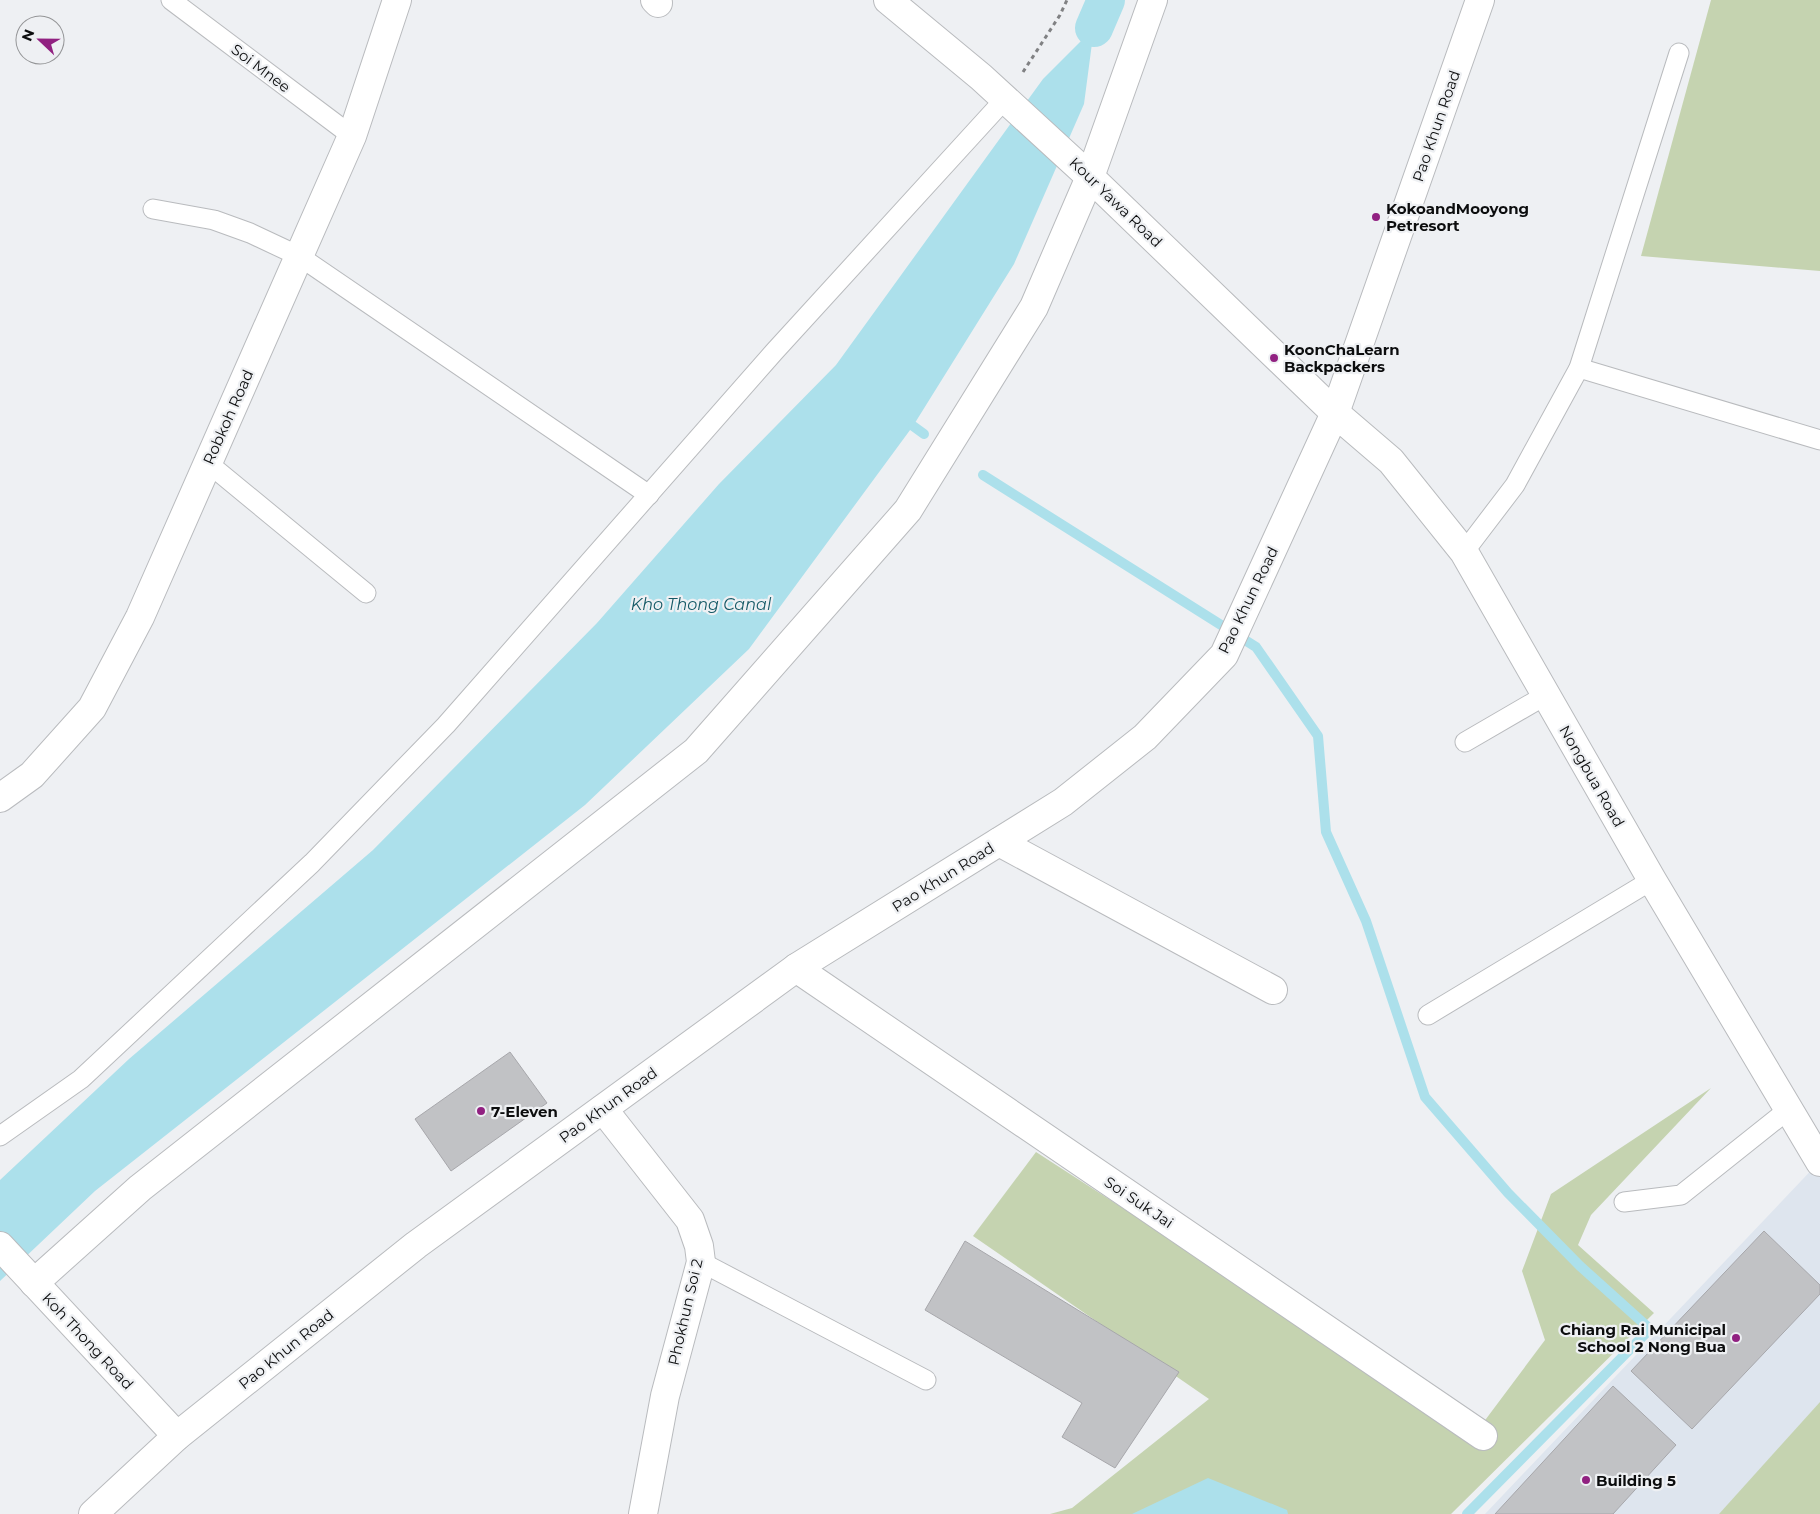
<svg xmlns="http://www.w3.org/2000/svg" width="1820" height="1514" font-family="Montserrat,sans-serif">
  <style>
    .built { fill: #dee5ee }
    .green { fill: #c5d3b0 }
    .water { fill: #ace0eb }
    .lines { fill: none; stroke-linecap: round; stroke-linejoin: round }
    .stream { stroke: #ace0eb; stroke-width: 10 }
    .canal { stroke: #ace0eb; stroke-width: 38 }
    .building { fill: #c1c2c5; stroke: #a7a7ab }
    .lane-casing { stroke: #b9bbbe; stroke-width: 21 }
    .street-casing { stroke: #b9bbbe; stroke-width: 30 }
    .secondary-casing { stroke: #b9bbbe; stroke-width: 30 }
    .path { stroke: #808183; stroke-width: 3; stroke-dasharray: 4 4; stroke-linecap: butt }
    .lane { stroke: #fff; stroke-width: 19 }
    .street { stroke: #fff; stroke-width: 28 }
    .secondary { stroke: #fff; stroke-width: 28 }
    .poi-dot { fill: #912181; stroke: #eef0f3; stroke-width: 2 }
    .labels { text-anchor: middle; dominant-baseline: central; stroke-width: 4.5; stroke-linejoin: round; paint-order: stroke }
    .street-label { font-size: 15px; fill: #0c0d0e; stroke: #eef0f3 }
    .poi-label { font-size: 15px; font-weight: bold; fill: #0c0d0e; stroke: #eef0f3; text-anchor: start }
    .water-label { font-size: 16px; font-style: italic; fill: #145966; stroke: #eef0f3 }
  </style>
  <rect width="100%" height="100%" fill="#eef0f3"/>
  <path class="built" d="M1820 1161V1514H1485Z"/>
  <g class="green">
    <path d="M1711 0H1820V271L1641 256Z"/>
    <path d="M1711 1088 1591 1215 1578 1245 1654 1313 1451 1514H1050L1072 1508 1209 1399 973 1236 1036 1152 1474 1435 1545 1340 1522 1271 1551 1194Z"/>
    <path d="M1820 1402V1514H1719Z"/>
  </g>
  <g class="water">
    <path d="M1094 28 1084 104 1014 264 913 426 749 649 585 805 95 1191 0 1281V1180L129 1059 373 850 597 623 719 484 836 365 1043 79Z"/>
    <path d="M1208 1478 1287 1510 1288 1514H1132Z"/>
  </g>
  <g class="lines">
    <g class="stream">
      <path d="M913 426 924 434"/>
      <path d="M983 475 1256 647 1318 736 1326 832 1366 921 1425 1097 1508 1193 1580 1266 1650 1329 1467 1514"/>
    </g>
    <path class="canal" d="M1094 28 1106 0"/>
  </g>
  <g class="building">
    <path d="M510 1052 547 1103 451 1171 415 1119Z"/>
    <path d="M1764 1231 1820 1285V1294L1692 1429 1631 1371Z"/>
    <path d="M965 1241 1179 1372 1115 1468 1062 1437 1082 1403 925 1310Z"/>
    <path d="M1613 1386 1676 1445 1613 1514H1495Z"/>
  </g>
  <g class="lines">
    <defs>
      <g id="lane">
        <path d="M171 0 352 136"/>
        <path d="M153 209 214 220 250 233 299 256 649 495"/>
        <path d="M1579 368 1820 440"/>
        <path d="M208 463 366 593"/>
        <path d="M1464 552 1515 485 1579 368 1679 53"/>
        <path d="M1465 742 1546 695"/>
        <path d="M1428 1015 1652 880"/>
        <path d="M0 1136 81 1079 312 863 446 725 774 352 1005 99"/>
        <path d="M1624 1202 1681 1195 1789 1109"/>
        <path d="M701 1262 926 1380"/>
      </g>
      <g id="street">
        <path d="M655 0 658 3"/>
        <path d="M888 0 981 77 1090 177 1335 413"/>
        <path d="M0 798 32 775 92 708 140 617 352 136 397 0"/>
        <path d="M999 842 1273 990"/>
        <path d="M796 968 1483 1436"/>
        <path d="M603 1109 690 1220 699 1246 701 1262 665 1396 643 1514"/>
        <path d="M0 1246 177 1436"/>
        <path d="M34 1283 140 1188 696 751 908 510 1034 307 1090 177 1153 0"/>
      </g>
      <g id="secondary">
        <path d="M1335 413 1391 461 1464 552 1652 880 1820 1162"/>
        <path d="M93 1514 177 1436 416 1245 796 968 1063 802 1145 737 1224 655 1335 413 1480 0"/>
      </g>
    </defs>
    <use href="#lane" class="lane-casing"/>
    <use href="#street" class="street-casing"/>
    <use href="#secondary" class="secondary-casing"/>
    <path class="path" d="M1023 72 1060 15 1067 0"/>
    <use href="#lane" class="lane"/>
    <use href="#street" class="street"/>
    <use href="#secondary" class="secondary"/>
  </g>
  <g class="poi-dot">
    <circle cx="1376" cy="217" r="5"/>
    <circle cx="1274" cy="358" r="5"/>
    <circle cx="481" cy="1111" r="5"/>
    <circle cx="1736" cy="1338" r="5"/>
    <circle cx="1586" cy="1480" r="5"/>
  </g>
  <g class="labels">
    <g class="street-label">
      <text transform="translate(261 68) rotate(37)">Soi Mnee</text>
      <text transform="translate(1436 126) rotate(-71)">Pao Khun Road</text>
      <text transform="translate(1116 202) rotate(44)">Kour Yawa Road</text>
      <text transform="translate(228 417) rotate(-66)">Robkoh Road</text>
      <text transform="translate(1248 600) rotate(-64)">Pao Khun Road</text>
      <text transform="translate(1592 776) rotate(60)">Nongbua Road</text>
      <text transform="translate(943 877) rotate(-32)">Pao Khun Road</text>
      <text transform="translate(608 1105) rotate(-36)">Pao Khun Road</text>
      <text transform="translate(1139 1202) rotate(34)">Soi Suk Jai</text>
      <text transform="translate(685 1312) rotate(-77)">Phokhun Soi 2</text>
      <text transform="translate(88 1341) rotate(47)">Koh Thong Road</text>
      <text transform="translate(286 1349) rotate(-39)">Pao Khun Road</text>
    </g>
    <g class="poi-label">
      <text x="1386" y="208">KokoandMooyong<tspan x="1386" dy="17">Petresort</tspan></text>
      <text x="1284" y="349">KoonChaLearn<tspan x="1284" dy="17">Backpackers</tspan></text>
      <text x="491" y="1111">7-Eleven</text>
      <text x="1726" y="1329" text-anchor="end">Chiang Rai Municipal<tspan x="1726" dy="17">School 2 Nong Bua</tspan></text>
      <text x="1596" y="1480">Building 5</text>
    </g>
    <g class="water-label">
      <text x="701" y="604">Kho Thong Canal</text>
    </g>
  </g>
  <g transform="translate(40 40) rotate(292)"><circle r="24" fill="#eef0f3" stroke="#949597"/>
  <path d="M0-4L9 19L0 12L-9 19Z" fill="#912181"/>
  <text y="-8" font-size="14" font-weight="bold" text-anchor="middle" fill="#0c0d0e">N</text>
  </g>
</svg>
